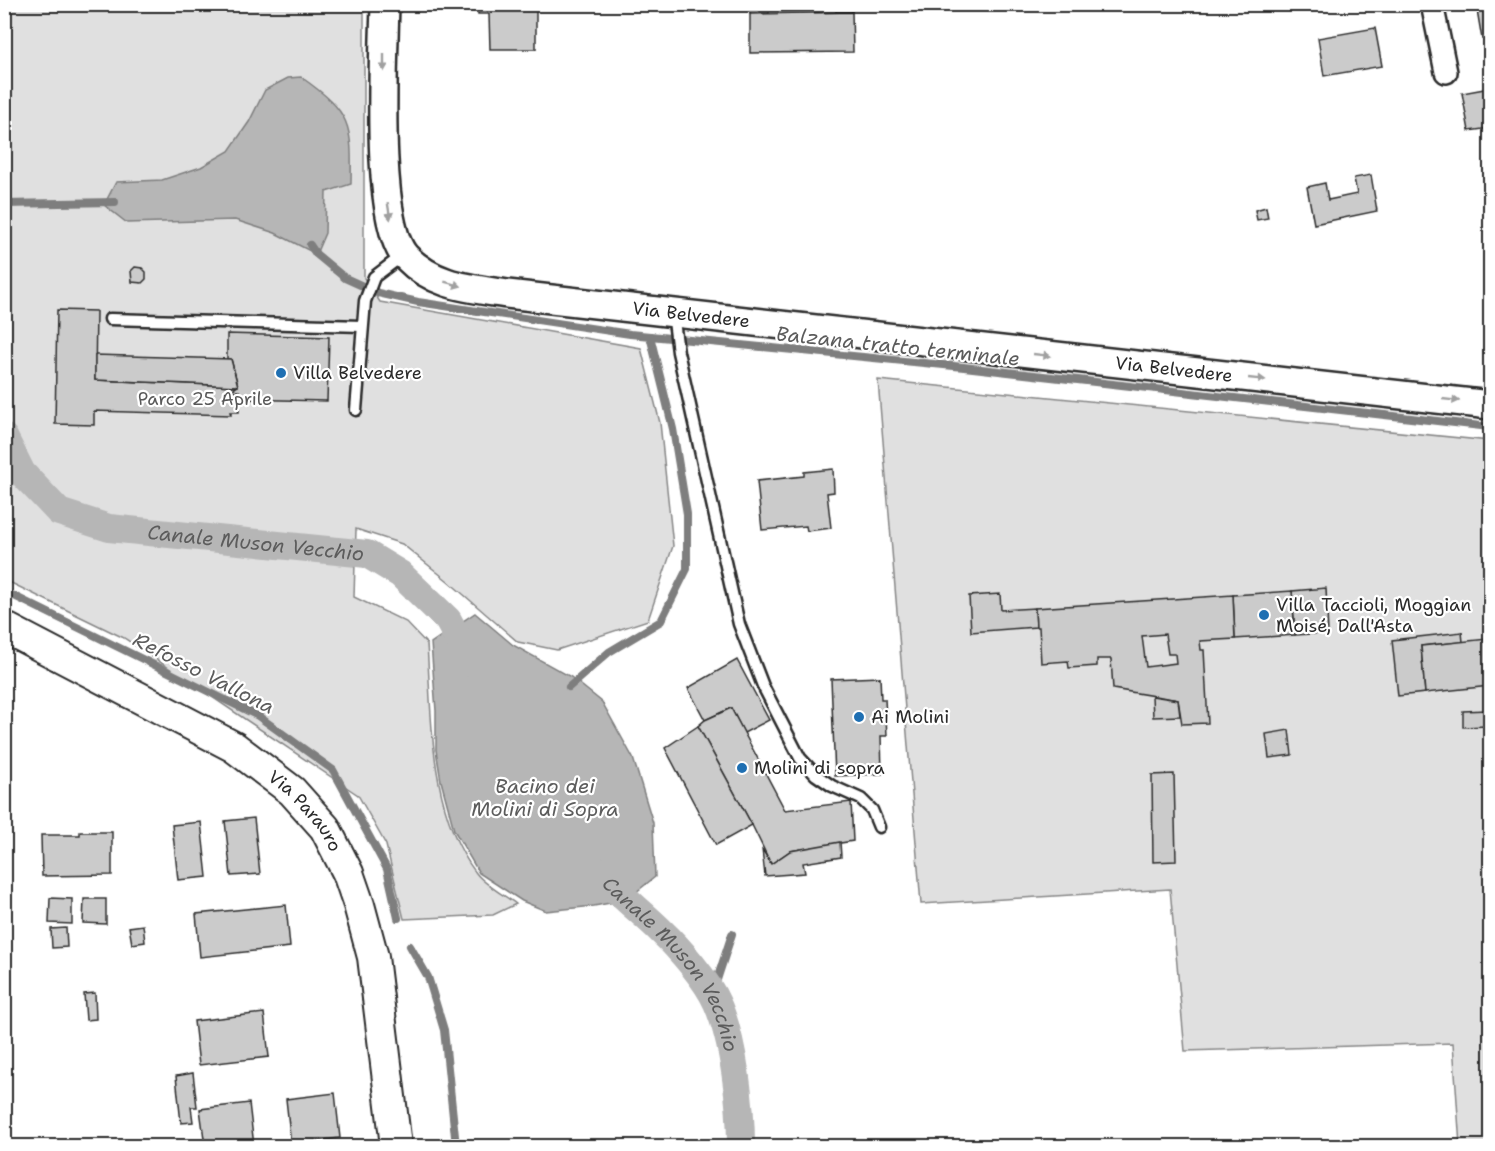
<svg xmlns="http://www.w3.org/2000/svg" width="1495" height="1151" font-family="'Shantell Sans',sans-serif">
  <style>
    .green { fill: #e0e0e0; stroke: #868686; stroke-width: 1.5 }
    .water { fill: #b6b6b6; stroke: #7e7e7e; stroke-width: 1.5 }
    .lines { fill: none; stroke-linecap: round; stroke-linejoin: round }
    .stream { stroke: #7e7e7e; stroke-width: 8 }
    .canal { stroke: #b6b6b6; stroke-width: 28 }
    .building { fill: #cbcbcb; stroke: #2b2b2b; stroke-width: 1.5; fill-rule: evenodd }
    .service-casing { stroke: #2b2b2b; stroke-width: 15 }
    .minor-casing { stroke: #2b2b2b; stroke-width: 26 }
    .tertiary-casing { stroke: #2b2b2b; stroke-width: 32 }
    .secondary-casing { stroke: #2b2b2b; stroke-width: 34 }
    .service { stroke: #fff; stroke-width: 10 }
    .minor { stroke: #fff; stroke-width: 21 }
    .tertiary { stroke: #fff; stroke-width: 27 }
    .secondary { stroke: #fff; stroke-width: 30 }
    .oneway { fill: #a0a0a0 }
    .poi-dot { fill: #1f6fb2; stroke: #fff; stroke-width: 2 }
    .labels { text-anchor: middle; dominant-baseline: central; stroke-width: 4.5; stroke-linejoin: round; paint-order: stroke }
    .street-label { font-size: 18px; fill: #2b2b2b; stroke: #fff }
    .poi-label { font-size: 18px; fill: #2b2b2b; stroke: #fff; text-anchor: start }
    .park-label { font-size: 18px; fill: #585858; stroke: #fff }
    .water-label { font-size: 20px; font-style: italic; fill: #5c5c5c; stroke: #fff }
  </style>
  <rect width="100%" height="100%" fill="#fff"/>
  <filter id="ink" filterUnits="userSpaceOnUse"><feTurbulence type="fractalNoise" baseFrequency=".0167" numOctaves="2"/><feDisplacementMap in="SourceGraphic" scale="12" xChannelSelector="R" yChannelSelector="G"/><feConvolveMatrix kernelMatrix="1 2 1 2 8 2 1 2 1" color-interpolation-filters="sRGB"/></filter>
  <g filter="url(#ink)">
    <g class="green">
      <path d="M4 5H364V278L380 302 641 348 660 423 673 546 648 620 557 650 518 642 448 581 402 544 356 529 354 597 406 622 427 644C432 718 429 812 476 873 485 885 504 895 516 904L493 915 404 919 386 845 358 795 124 638 5 580Z"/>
      <path d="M878 380 1490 441V1146H1460L1453 1043 1185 1051 1170 889 921 904Z"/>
    </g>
    <g class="water">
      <path d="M301 77C352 113 352 124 351 184L326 192 325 233 316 254 275 233 235 220 127 223 104 205 116 182 162 180 201 167 229 151 249 122 265 90 288 78Z"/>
      <path d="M475 613 513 645 571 677 602 702 633 758 653 823 655 877 626 900 594 906 546 911 522 901 479 873 454 830 441 781 436 750V711L431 643Z"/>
    </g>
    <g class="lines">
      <g class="stream">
        <path d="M4 204 115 202"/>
        <path d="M310 245 316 254 345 278 378 293 418 302 630 334 964 367 1490 427"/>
        <path d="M4 591 258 716 333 770 387 869 398 918"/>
        <path d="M569 687 609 652 661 621 687 569V514L673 429 650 336"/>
        <path d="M410 946 428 977 444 1030 456 1146"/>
        <path d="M712 995 732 934"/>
      </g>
      <g class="canal">
        <path id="s1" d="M4 437 22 473 59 512 109 528 367 554 400 574 448 620 471 663"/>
        <path id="s2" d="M599 871C617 894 640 910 661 931 679 948 707 980 717 1003 734 1041 741 1105 741 1146"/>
      </g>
    </g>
    <g class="building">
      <path d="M478 4H536V49H490L489 14H478Z"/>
      <path d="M819 4V12H802L801 5Z"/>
      <path d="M1320 4H1337L1338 7 1322 10Z"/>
      <path d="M1476 4H1490V37L1482 39Z"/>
      <path d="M750 5H769V13L750 14Z"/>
      <rect x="836" y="5" width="16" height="7"/>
      <path d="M852 12 853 52 750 53V14Z"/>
      <path d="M1375 28 1382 66 1324 76 1318 38Z"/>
      <path d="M1490 88V128L1469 131 1462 93Z"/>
      <path d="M1371 175 1377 211 1314 224 1307 187 1325 183 1328 200 1357 194 1354 178Z"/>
      <path d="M1490 177V209L1484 178Z"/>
      <path d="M1266 207 1268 218 1257 220 1255 210Z"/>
      <path d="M135 267 142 268 146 272V279L142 283 132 282 131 271Z"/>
      <path d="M57 310 96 311 95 380 238 386 230 391H239V412H230L231 415 94 411V425L55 424Z"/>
      <path d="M227 334 329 337 327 401 239 399V391H230L238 386 231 359H227Z"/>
      <path d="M95 355 231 359 238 386 95 380Z"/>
      <path d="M833 469 834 492 827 493 831 528 807 531 806 526 762 530 757 481 804 476V472Z"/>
      <path d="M1326 588 1328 633 1295 635 1292 591Z"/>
      <path d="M1292 591 1295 635 1235 639 1233 595Z"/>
      <path d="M1000 594 1001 610 1035 608 1036 627 971 632 969 596Z"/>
      <path d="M1233 595 1235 639 1200 641 1201 650H1204L1208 723 1182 724 1178 700 1113 689 1111 659H1097V666L1069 668 1068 661 1041 663 1039 627H1036L1035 608ZM1165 634 1168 654H1175L1176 663 1146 667 1142 636Z"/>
      <path d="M1462 632 1463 642 1421 646 1425 693 1398 696 1392 640Z"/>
      <path d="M1487 639 1490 686 1425 693 1421 646Z"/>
      <path d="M737 660 769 720 744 733 731 708 705 720 688 688Z"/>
      <path d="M880 677 881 699H885L887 736H881L882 774 835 776 831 679Z"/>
      <path d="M1152 696 1178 700 1180 716 1153 717Z"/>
      <path d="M731 708 785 810 851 802 853 841 790 851 771 864 752 825 698 726 705 720Z"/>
      <path d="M1487 710V726L1463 727V711Z"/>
      <path d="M698 726 752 825 716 845 665 748Z"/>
      <path d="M1289 730 1292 755 1269 758 1266 734Z"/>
      <path d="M1174 774 1176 861 1153 862 1152 775Z"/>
      <path d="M254 818 260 874 231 876 225 821Z"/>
      <path d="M201 822 207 877 178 880 172 825Z"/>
      <path d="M80 832H112V875L42 876 41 835H80Z"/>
      <path d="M840 842 841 857 803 863 805 873 765 876 762 849 771 864 790 851Z"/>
      <path d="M50 898 72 899V924L49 923Z"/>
      <path d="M84 899H106V924L83 923Z"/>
      <path d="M286 905 290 947 200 957 196 914Z"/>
      <path d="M143 925 145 942 132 944 129 927Z"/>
      <path d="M66 928 67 947 52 948 51 929Z"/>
      <path d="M95 993 96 1019 86 1020 84 994Z"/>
      <path d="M264 1013 269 1057 199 1065 194 1021Z"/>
      <path d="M193 1073 197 1107H191L193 1122 181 1123 176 1076Z"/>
      <path d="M335 1093 340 1138 291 1144 286 1099Z"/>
      <path d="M249 1103 254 1146H205L200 1109Z"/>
    </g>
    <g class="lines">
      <defs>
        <g id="service">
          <path d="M673 313 678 352 739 624 763 686 800 758 816 775 832 786 861 799 872 810 879 827"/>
          <path d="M110 319 362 326"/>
          <path d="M356 410 365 301 374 277 403 255"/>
        </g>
        <path id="minor" d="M1432 4 1446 72"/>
        <g id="tertiary">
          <path id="s3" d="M385 4C384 54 374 225 406 257 434 286 469 288 507 294L1490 405"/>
        </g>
        <g id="secondary">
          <path id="s4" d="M4 627 234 747 292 791 325 828 348 873 359 905 373 957 396 1146"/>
        </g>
      </defs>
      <use href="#service" class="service-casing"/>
      <use href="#minor" class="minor-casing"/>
      <use href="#tertiary" class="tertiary-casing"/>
      <use href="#secondary" class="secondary-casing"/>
      <use href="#service" class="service"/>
      <use href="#minor" class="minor"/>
      <use href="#tertiary" class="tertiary"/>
      <use href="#secondary" class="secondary"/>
    </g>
    <defs><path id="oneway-solid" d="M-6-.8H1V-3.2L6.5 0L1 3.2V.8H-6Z" transform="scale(1.5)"/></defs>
    <g class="oneway">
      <use href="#oneway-solid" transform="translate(384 63) rotate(90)"/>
      <use href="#oneway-solid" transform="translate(389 211) rotate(81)"/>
      <use href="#oneway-solid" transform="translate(453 284) rotate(15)"/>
      <use href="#oneway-solid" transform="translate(1042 355) rotate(6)"/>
      <use href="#oneway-solid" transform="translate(1257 379) rotate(6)"/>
      <use href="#oneway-solid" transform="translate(1451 400) rotate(6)"/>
    </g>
  </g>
  <g class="poi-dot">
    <circle cx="281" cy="373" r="6"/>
    <circle cx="1264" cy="615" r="6"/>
    <circle cx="859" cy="717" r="6"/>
    <circle cx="742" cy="768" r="6"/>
  </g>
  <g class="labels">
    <g class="street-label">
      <text stroke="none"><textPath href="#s3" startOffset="552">Via Belvedere</textPath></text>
      <text stroke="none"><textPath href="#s3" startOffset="1038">Via Belvedere</textPath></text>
      <text stroke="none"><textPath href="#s4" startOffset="356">Via Parauro</textPath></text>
    </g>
    <g class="poi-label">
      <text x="293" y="373">Villa Belvedere</text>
      <text x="1276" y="605">Villa Taccioli, Moggian<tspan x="1276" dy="21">Moisé, Dall'Asta</tspan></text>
      <text x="871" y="717">Ai Molini</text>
      <text x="754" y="768">Molini di sopra</text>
    </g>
    <g class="park-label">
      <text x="205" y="399">Parco 25 Aprile</text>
    </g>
    <g class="water-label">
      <text transform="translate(898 346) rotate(6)">Balzana tratto terminale</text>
      <text stroke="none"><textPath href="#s1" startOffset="294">Canale Muson Vecchio</textPath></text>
      <text transform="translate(204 673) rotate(27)">Refosso Vallona</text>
      <text x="545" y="786">Bacino dei<tspan x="545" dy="23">Molini di Sopra</tspan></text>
      <text stroke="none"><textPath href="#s2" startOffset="120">Canale Muson Vecchio</textPath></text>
    </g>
  </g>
  <rect width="1495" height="1151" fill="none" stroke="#fff" stroke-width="24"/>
  <rect x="12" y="12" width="1471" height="1127" fill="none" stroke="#2b2b2b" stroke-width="2" filter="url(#ink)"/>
</svg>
